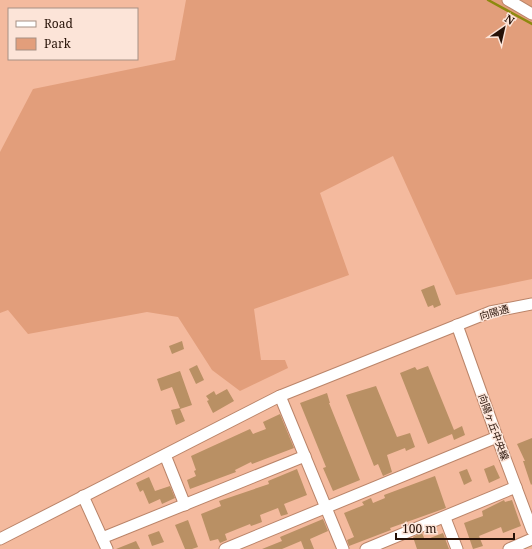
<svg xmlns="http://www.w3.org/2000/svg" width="532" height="549" font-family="'Noto Serif','Noto Sans JP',serif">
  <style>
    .green { fill: #e29e7b }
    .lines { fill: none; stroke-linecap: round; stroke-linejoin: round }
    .stream { stroke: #8d890e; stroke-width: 2.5 }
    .building { fill: #b99064 }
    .minor-casing { stroke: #ba8469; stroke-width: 13 }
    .minor { stroke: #fff; stroke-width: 11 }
    .labels { text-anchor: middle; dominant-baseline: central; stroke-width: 3; stroke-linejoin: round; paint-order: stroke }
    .street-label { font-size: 10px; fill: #261107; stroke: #fce4d8 }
  </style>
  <rect width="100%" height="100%" fill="#f4ba9e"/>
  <path class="green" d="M186 0H532V279L456 295 393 156 320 193 349 275 254 309 261 360H285L288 368 240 391 212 370 178 317 147 312 28 334 8 310 0 313V152L33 89 175 60Z"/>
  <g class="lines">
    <path class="stream" d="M488 0 532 24"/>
  </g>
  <g class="building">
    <path d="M434 285 441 305 434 308 433 305 428 307 421 290Z"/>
    <path d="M182 341 184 349 172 354 169 346Z"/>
    <path d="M197 365 204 380 196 384 189 369Z"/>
    <path d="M428 366 454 430 462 426 465 435 454 440 452 434 428 444 400 373 415 367 417 370Z"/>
    <path d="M180 371 192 405 180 409 185 421 176 425 171 410 180 408 172 387 161 391 157 379Z"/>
    <path d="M376 386 397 437 410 433 415 447 406 451 405 448 387 455 392 472 383 476 378 464 374 466 346 395Z"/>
    <path d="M227 389 234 401 213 413 207 401 209 400 206 396 214 391 216 395Z"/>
    <path d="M327 393 330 403H329L360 480 333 491 323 468 326 467 300 403Z"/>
    <path d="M280 414 294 448 252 464 251 462 235 470 236 472 190 489 187 480 196 476 194 471 196 470 191 456 250 429 253 434 266 429 263 422Z"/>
    <path d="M532 438V484L531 485 523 461H525L517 444Z"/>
    <path d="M494 465 500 478 489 483 484 469Z"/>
    <path d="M297 469 307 495 284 504 288 514 281 516 278 508 260 515 262 522 251 526 250 524 225 534 227 540 220 543 218 539 210 541 201 514 221 506 219 501 269 484 268 481Z"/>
    <path d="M467 469 472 481 464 485 459 472Z"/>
    <path d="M435 476 446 508 390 528 391 530 349 546 347 540 354 537 344 513 364 505 362 502 371 498 373 503 385 498 384 495Z"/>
    <path d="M149 477 155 491 170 486 175 498 162 504 160 499 149 504 143 490 140 492 136 483Z"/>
    <path d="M504 500 505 502 512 500 521 526 503 533 501 527 479 536 483 546 473 549 464 523 483 516 482 511Z"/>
    <path d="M323 519 328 531 310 539 314 549H304L301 541 282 549H262L282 541 280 537Z"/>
    <path d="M188 520 198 547 192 549H185L175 525Z"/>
    <path d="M159 531 164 542 152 546 148 535Z"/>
    <path d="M422 533 425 540 443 533 449 549H417L413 537Z"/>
    <path d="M136 541 140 549H116Z"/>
  </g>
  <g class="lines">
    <defs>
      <g id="minor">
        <path d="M508 0 532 14"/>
        <path d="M457 325 497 437 532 530"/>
        <path d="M280 396 343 549"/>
        <path d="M165 455 185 505"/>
        <path d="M83 496 107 549"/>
        <path d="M445 518 457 549"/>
        <path d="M102 538 305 456"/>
        <path d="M0 539 280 396 490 312 532 304"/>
        <path d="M225 549 497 437"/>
        <path d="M366 549 516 487"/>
        <path d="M509 549 532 539"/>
      </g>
    </defs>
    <use href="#minor" class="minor-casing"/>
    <use href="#minor" class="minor"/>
  </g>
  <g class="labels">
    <g class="street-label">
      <text transform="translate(494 312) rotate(-16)">向陽通</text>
      <text transform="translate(494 427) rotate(70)">向陽ヶ丘中央線</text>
    </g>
  </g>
  <rect x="8" y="8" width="130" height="52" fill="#fce4d8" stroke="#a69084"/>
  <rect x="16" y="21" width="20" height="6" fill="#ffffff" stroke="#a69084"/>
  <text x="44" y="28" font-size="12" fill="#261107">Road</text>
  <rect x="16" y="38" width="20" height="12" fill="#e29e7b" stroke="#a69084"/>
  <text x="44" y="48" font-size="12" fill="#261107">Park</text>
  <g transform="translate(504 28) rotate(34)" stroke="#fce4d8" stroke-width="3" paint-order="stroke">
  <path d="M0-3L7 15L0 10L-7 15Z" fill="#261107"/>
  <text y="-6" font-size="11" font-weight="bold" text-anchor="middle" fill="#261107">N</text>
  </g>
  <path d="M396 533v6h118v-6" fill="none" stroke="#261107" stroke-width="2"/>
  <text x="402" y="533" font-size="12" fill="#261107" stroke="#fce4d8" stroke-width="3" paint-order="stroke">100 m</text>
</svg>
